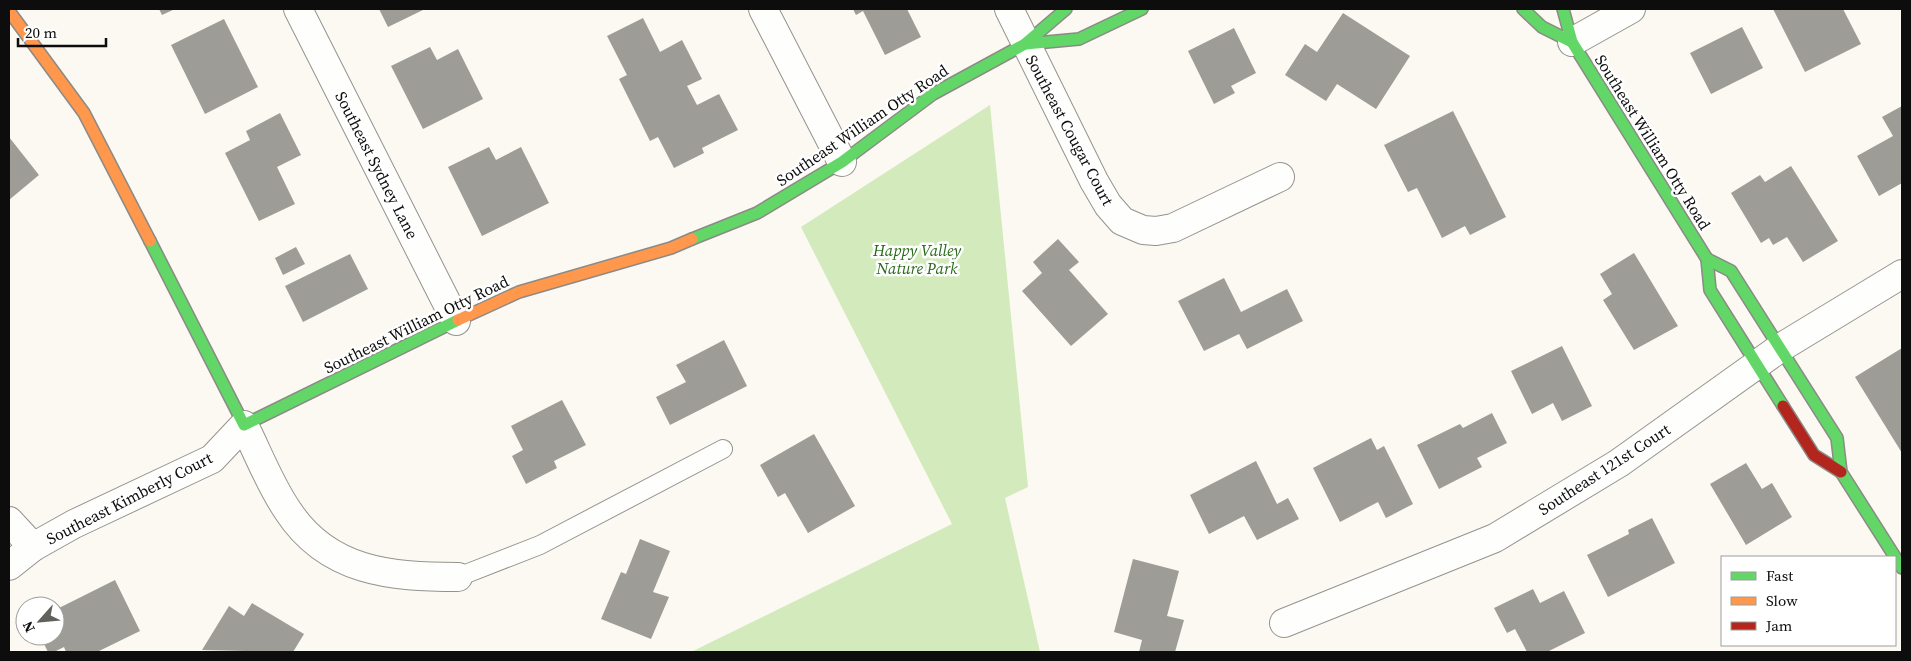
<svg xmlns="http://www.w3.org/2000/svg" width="1911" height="661" font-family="'Source Serif 4',serif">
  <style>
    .forest { fill: #d3eabd }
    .building { fill: #9e9c97 }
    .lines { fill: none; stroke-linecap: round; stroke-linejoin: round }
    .lane-casing { stroke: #949390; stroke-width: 20 }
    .street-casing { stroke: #949390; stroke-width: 30 }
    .fast-casing { stroke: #8b8a86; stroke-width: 14 }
    .slow-casing { stroke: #8b8a86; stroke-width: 14 }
    .jam-casing { stroke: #8b8a86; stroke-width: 14 }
    .lane { stroke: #fefefd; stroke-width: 18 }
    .street { stroke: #fefefd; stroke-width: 28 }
    .fast { stroke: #63d668; stroke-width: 11 }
    .slow { stroke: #ff974d; stroke-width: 11 }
    .jam { stroke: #b3261e; stroke-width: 11 }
    .labels { text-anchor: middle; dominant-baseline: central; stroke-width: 5; stroke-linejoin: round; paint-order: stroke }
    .street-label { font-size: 16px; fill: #0d0d0d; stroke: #fff }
    .park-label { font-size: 16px; font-style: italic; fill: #286919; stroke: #fff }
  </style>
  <rect width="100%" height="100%" fill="#fbf9f1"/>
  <path class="forest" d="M990 105 1028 487 1005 498 1040 652H691L952 524 801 227Z"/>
  <g class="building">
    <path d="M159 9H175L162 15Z"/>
    <path d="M379 9H422L423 10 388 27Z"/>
    <path d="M853 9H907L921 37 885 55 863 11 856 15Z"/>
    <path d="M1773 9H1843L1861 44 1805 72Z"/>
    <path d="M1343 13 1410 56 1376 109 1337 84 1326 101 1285 75 1305 44 1317 52Z"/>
    <path d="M643 18 660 52 682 40 702 79 687 86 697 105 719 94 738 130 702 148 704 153 674 168 658 137 650 141 619 79 627 75 607 36Z"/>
    <path d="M224 19 258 87 205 114 171 45Z"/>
    <path d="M1742 27 1763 68 1711 94 1690 53Z"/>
    <path d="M1234 28 1256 73 1231 86 1235 93 1214 104 1188 51Z"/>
    <path d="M430 47 437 60 458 49 483 99 423 129 391 66Z"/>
    <path d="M1902 106V183L1879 196 1857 156 1893 136 1882 117Z"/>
    <path d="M1453 111 1506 217 1470 235 1465 226 1442 238 1417 188 1408 192 1384 145Z"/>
    <path d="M280 113 301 155 277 167 295 204 259 221 225 153 250 140 246 131Z"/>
    <path d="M9 137 39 175 9 200Z"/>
    <path d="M489 147 496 160 521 147 549 203 482 236 448 167Z"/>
    <path d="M1791 166 1838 241 1803 262 1787 237 1773 245 1769 238 1761 243 1731 193 1760 175 1765 182Z"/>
    <path d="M1058 239 1079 262 1069 270 1108 314 1071 346 1022 291 1042 273 1033 262Z"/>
    <path d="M296 247 305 264 283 275 275 258Z"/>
    <path d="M1634 253 1678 326 1634 350 1603 300 1612 294 1600 274Z"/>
    <path d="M350 254 368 289 303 322 285 286Z"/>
    <path d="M1224 278 1241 312 1287 289 1303 321 1247 349 1239 334 1204 351 1178 301Z"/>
    <path d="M724 340 747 386 670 425 656 397 686 382 676 365Z"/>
    <path d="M1562 346 1592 406 1562 421 1553 403 1532 414 1511 371Z"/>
    <path d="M1902 348V453L1855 377Z"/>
    <path d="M562 400 586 445 554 461 557 468 526 484 512 456 523 450 511 426Z"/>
    <path d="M1492 413 1507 443 1477 458 1482 467 1439 489 1417 445 1460 424 1463 428Z"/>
    <path d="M814 434 855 506 808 533 785 493 778 497 760 465Z"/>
    <path d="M1371 438 1377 450 1384 446 1413 504 1386 518 1378 502 1340 522 1313 468Z"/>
    <path d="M1256 461 1277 504 1288 498 1299 519 1257 540 1244 516 1209 534 1190 495Z"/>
    <path d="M1746 463 1762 489 1772 483 1792 517 1746 545 1710 484Z"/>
    <path d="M1652 518 1675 563 1608 597 1587 555 1629 534 1628 530Z"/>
    <path d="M640 539 670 551 653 592 669 597 651 639 601 619 621 572 626 574Z"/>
    <path d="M1133 559 1179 571 1167 616 1184 620 1175 652H1139L1142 640 1114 632Z"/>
    <path d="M115 580 140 631 97 652H66L64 647 54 652H48L40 636H55V610Z"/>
    <path d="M1533 589 1540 603 1564 591 1585 633 1547 652H1527L1515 629 1507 633 1494 608Z"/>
    <path d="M252 603 304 634 293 652 202 650 229 606 244 616Z"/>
  </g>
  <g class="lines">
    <defs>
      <path id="lane" d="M458 577 540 545 723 449"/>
      <g id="street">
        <path d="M298 9 456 321"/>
        <path d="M763 9 842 162"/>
        <path d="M1009 9 1094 181 1108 205 1122 221 1143 230 1156 231 1173 228 1280 177"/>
        <path d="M1572 42 1631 9"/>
        <path d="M9 521 33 547"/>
        <path d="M9 566 33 547 74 524 212 459 244 425C258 453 270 485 288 511 328 572 391 577 458 577"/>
        <path d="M1284 623 1495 538 1619 463 1780 348 1902 274"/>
      </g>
      <g id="fast">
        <path d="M1523 9 1542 27 1572 42"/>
        <path d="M1563 9 1572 42 1707 259 1710 290 1783 406"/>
        <path d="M1025 44 1079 39 1142 9"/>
        <path d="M692 239 757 213 842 162 933 94 1025 44 1066 9"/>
        <path d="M150 241 244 425 458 320"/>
        <path d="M1707 259 1731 271 1837 438 1841 472 1902 568"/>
      </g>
      <g id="slow">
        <path d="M9 11 84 113 150 241"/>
        <path d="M458 320 519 292 671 248 692 239"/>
      </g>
      <path id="jam" d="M1783 406 1814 455 1841 472"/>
    </defs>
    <use href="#lane" class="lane-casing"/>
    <use href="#street" class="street-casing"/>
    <use href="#fast" class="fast-casing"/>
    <use href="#slow" class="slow-casing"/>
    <use href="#jam" class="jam-casing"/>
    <use href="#lane" class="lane"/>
    <use href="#street" class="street"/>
    <use href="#fast" class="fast"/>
    <use href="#slow" class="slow"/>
    <use href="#jam" class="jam"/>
  </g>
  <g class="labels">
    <g class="street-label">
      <text transform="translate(862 125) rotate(-34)">Southeast William Otty Road</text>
      <text transform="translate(1070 130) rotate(62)">Southeast Cougar Court</text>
      <text transform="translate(1653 142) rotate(58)">Southeast William Otty Road</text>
      <text transform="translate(377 165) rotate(63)">Southeast Sydney Lane</text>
      <text transform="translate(416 324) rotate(-26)">Southeast William Otty Road</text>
      <text transform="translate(1604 469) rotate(-33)">Southeast 121st Court</text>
      <text transform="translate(129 498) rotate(-27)">Southeast Kimberly Court</text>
    </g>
    <g class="park-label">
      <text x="917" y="250">Happy Valley<tspan x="917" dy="18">Nature Park</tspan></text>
    </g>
  </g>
  <rect width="1911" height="661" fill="none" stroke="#0d0d0d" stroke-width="20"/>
  <rect x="1721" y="556" width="175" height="90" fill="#ffffff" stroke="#9e9e9e"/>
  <rect x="1731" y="572" width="25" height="8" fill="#63d668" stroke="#9e9e9e"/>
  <text x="1766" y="581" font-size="15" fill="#0d0d0d">Fast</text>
  <rect x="1731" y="597" width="25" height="8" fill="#ff974d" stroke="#9e9e9e"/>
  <text x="1766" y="606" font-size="15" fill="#0d0d0d">Slow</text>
  <rect x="1731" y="622" width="25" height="8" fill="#b3261e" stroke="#9e9e9e"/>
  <text x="1766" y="631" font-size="15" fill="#0d0d0d">Jam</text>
  <g transform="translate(40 621) rotate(243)"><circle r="24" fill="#ffffff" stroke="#9e9e9e"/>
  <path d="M0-4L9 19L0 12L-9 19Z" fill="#60605d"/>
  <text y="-8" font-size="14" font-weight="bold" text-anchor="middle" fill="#0d0d0d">N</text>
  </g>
  <path d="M18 38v8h88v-8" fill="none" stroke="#0d0d0d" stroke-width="2.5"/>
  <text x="25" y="38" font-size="15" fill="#0d0d0d" stroke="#ffffff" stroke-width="4" paint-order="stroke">20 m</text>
</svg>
